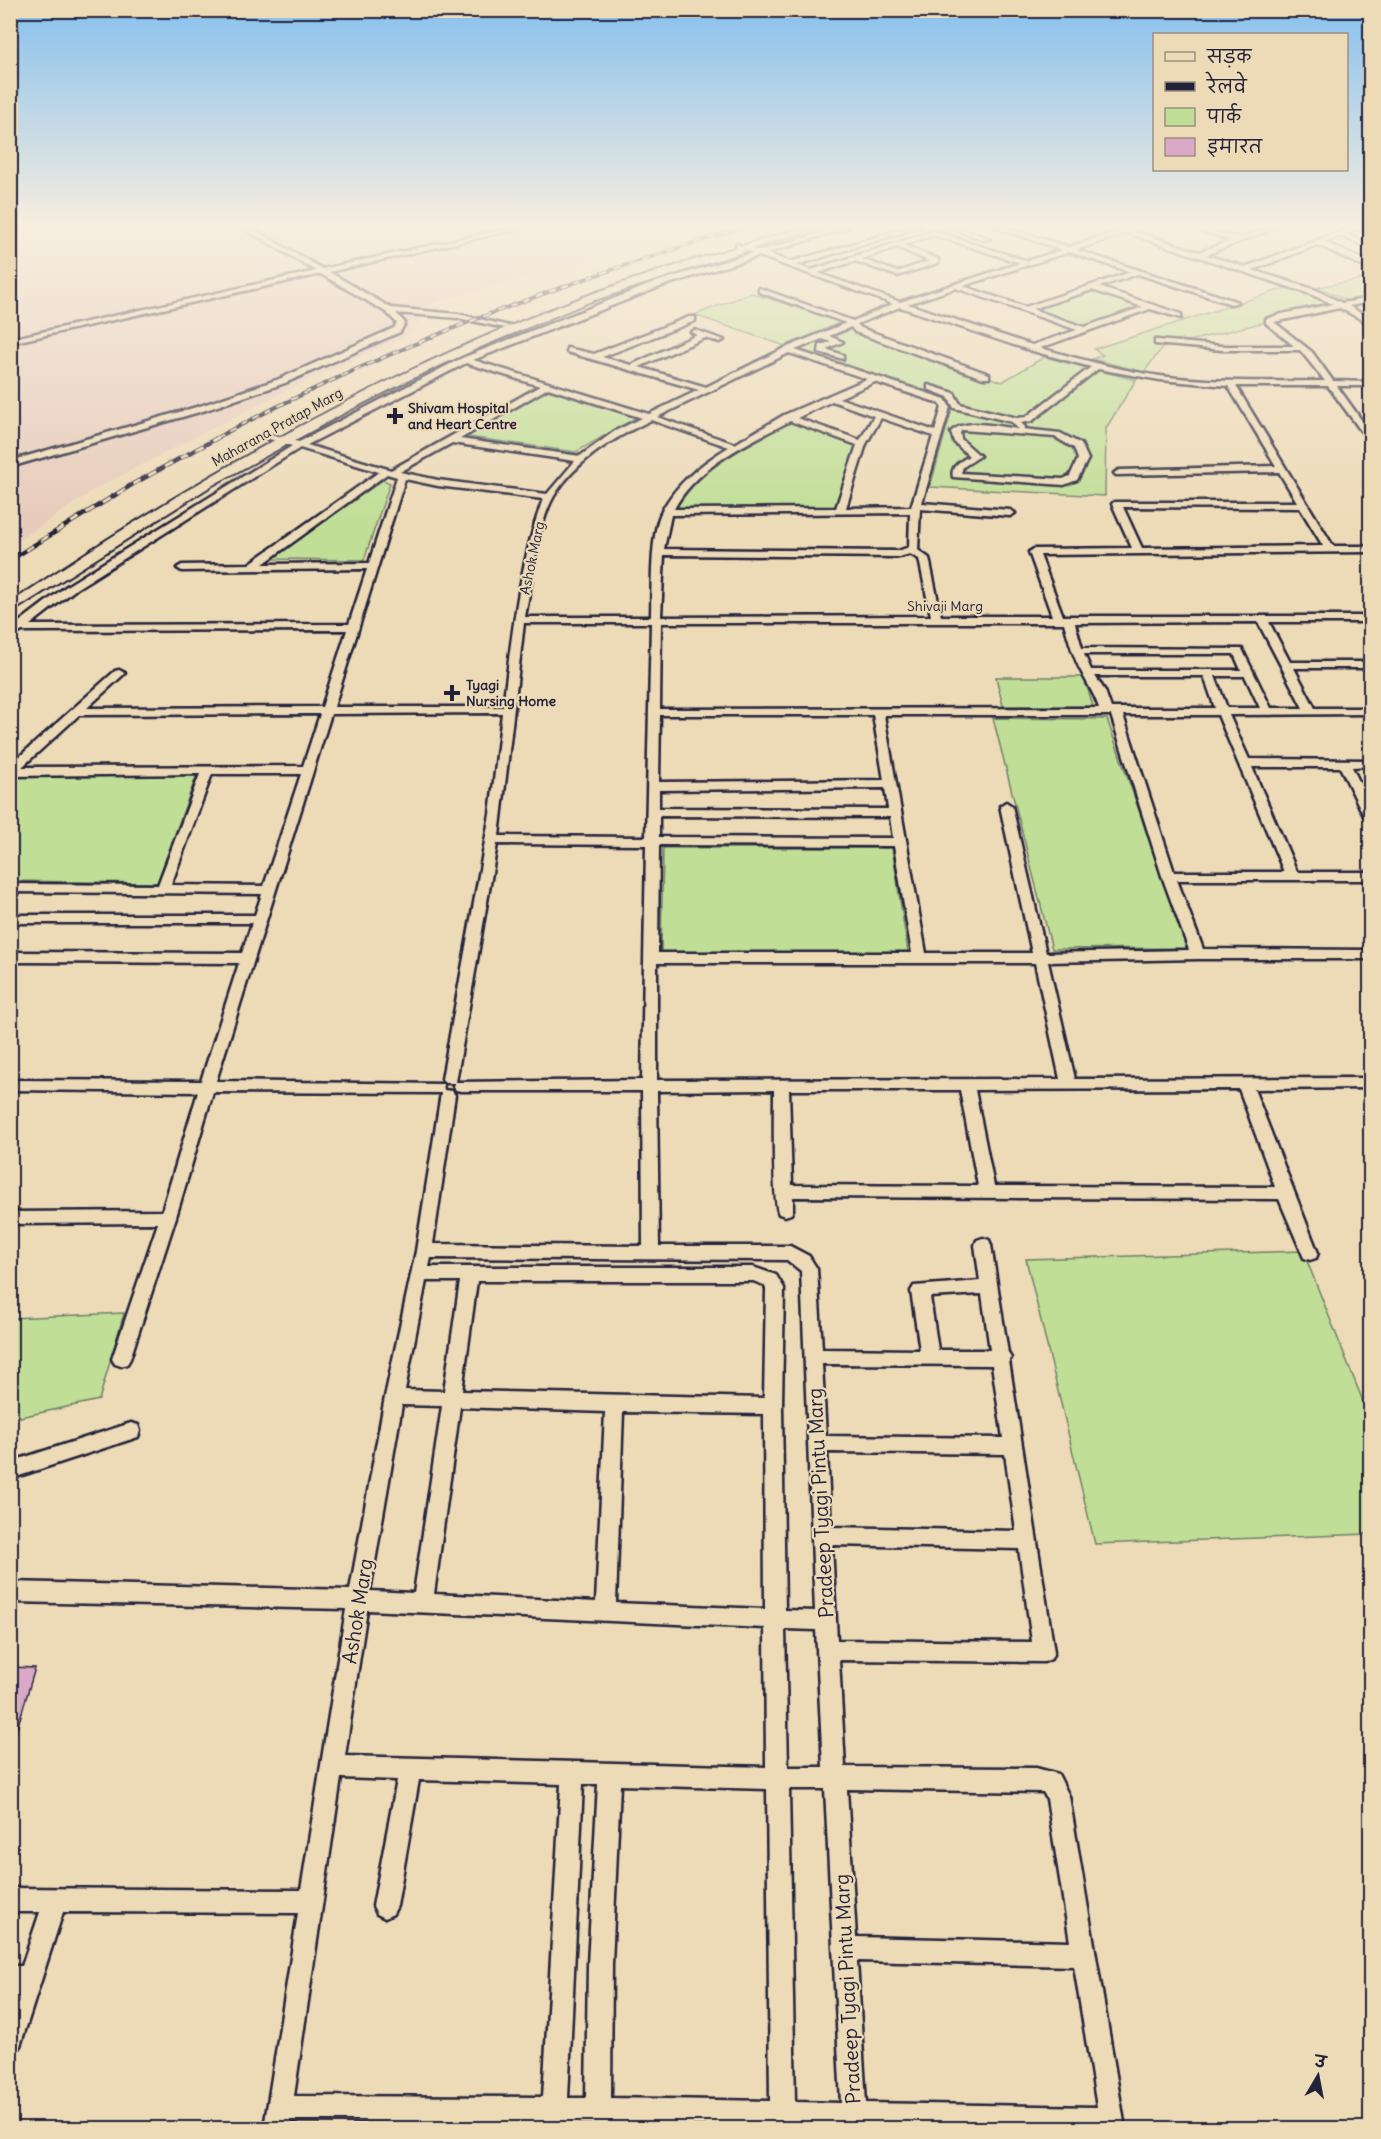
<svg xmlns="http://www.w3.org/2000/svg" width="1381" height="2139" font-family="Delius,'Playpen Sans Deva',sans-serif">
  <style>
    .built { fill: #e7cbbc }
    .green { fill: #c0de96; stroke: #718068; stroke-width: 1.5 }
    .building { fill: #daa9c7; stroke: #22223b; stroke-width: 1.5 }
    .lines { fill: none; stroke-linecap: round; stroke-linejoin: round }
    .minor-casing { stroke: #22223b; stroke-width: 5 }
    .major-casing { stroke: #22223b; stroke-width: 4 }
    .minor { fill: #eddab7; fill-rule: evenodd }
    .major { fill: #eddab7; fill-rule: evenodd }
    .rail-far1-casing { stroke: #22223b; stroke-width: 4 }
    .rail-casing { stroke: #22223b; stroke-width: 4.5 }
    .rail-far1 { stroke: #eddab7; stroke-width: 2; stroke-dasharray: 7; stroke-linecap: butt }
    .rail { stroke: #eddab7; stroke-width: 3; stroke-dasharray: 9; stroke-linecap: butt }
    .poi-dot { fill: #22223b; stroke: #eddab7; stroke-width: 2 }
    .labels { text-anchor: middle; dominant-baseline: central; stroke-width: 4.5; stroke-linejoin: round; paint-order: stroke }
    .far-poi-label { font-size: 14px; font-weight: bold; fill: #22223b; stroke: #eddab7; text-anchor: start }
    .far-street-label { font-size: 14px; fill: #22223b; stroke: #eddab7 }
    .near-street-label { font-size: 20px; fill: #22223b; stroke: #eddab7 }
  </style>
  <rect width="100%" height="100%" fill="#eddab7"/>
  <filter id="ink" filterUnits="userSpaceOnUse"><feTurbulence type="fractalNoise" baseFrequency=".0167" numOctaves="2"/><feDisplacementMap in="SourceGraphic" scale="12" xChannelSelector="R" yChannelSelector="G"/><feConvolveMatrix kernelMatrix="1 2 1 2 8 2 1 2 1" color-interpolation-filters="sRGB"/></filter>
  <g filter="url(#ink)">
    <path class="built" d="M11 227H711L430 304 412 333 267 400 95 489 11 546Z"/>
    <g class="green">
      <path d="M1370 278V299L1350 302 1318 287Z"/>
      <path d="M1289 287 1336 304 1162 348 1144 372 1092 359 1103 355 1094 349Z"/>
      <path d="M1096 290 1143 306 1084 326 1037 309Z"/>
      <path d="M751 293 842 322 785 346 694 315Z"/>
      <path d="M853 329 1002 382 1044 357 1136 380 1106 428 1105 496 930 487 951 413 949 405 940 398 798 350Z"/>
      <path d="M548 390 639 416 576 452 462 436Z"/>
      <path d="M788 420 856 446 836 508 673 510 691 480 738 445Z"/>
      <path d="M383 480 390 483 364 560 271 559Z"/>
      <path d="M996 677H1084L1093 706H1003Z"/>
      <path d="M993 718 1107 719 1187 948 1052 949Z"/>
      <path d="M17 773 197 774 157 883 11 881V780Z"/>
      <path d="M663 848H892L908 952H661Z"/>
      <path d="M1303 1251 1370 1419V1534L1095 1544 1026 1259Z"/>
      <path d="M124 1313 99 1400 11 1419V1318Z"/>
    </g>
    <path class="building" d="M10 1667 35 1668 14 1739H10Z"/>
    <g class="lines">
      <defs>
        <g id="minor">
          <path d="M242 227H249L323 269 515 227H526L329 272 391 308 458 314 509 326 505 328 458 318 396 313 405 323 400 332 285 383 206 410 10 467V461L200 406 279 379 394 328 397 323 386 312 321 274 10 343V339L316 271Z"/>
          <path d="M840 227H849L767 253 790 262 911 227H920L797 265 811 270 934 231 1027 261 1062 250 994 227H1003L1069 247 1120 231 1115 228 1121 227 1199 252 1232 240 1189 227C1205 227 1220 235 1236 237 1249 239 1263 227 1277 227L1206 255 1245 267 1353 227H1362L1347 234 1370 245V249L1368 248 1340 236 1324 242 1370 262V266H1362L1318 245 1252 270 1316 290 1342 303 1370 298V302L1349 306 1370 319V324L1340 308 1274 322 1312 352 1333 381 1370 382V386H1337L1370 432V440L1367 439 1328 386H1236L1333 546H1370V552L1040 555 1063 616H1370V622H1269L1290 662H1370V668H1294L1315 708H1370V714L1229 715 1249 759 1370 760V766L1352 767 1370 804V820L1364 816 1340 767H1252L1297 872H1370V880H1177L1203 949 1370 950V959H1198L1048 962 1075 1079 1370 1078V1088L1254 1089 1318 1253 1316 1258 1310 1260 1304 1258 1279 1199 793 1197V1210L791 1214 785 1216 779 1214C772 1201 774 1112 774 1090L657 1091 659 1246H790L809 1256 817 1269 822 1349 920 1350 911 1291 914 1286 980 1281 975 1245 977 1240 983 1238 989 1240 991 1245 1008 1353 1011 1358 1009 1361 1054 1652 1051 1659 1044 1662 839 1660 845 1767 1036 1768 1058 1774 1069 1796 1125 2128H771L770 2126 290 2121 288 2128H264L298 1913 63 1912 22 2040 19 2049 10 2052V2001L14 1990H10V1966H22L40 1912H10V1888L301 1890 346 1609 10 1602V1582L350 1590 385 1397 416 1251 441 1093 213 1092 176 1217 130 1359 127 1364 121 1366 115 1364 112 1359 158 1223 10 1224V1212L162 1211 198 1092 10 1090V1080L201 1081 239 963 10 962V952L242 953 252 923H10V915H255L262 894 10 892V884L158 885 200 774 10 776V765L115 671 119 670 125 673 123 675 87 708 322 707 347 630 22 631 10 638V629L68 585 292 446 266 438V434L299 442 462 358 659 281 753 253 736 246V244L760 251ZM1127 233 1310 294 1333 304 1282 314 1266 319V323L1294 346H1222L1158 340H1155V344L1222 350H1300L1325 381C1270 381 1215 383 1160 376 1119 370 1080 359 1040 348L1150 309 1181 318V314L1099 287 1138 274 1231 304 1238 302 1076 250ZM934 235 1020 263 900 302 818 273 855 261 897 276 938 263V259L904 245ZM897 247 929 261 897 272 862 259ZM1069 252 1131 272 1025 307 963 286ZM759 256 893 304 853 321 759 288V292L846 323 785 348 706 387 639 367 705 338 720 342 724 340 695 330 691 332 697 335 631 365 602 357 695 321V317H689L594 354 567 348V352L699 390 649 414 473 360 665 285ZM956 288 1077 330 1032 345 908 304ZM1092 290 1143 307 1084 327 1032 309ZM900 307 1029 350 1091 367 1026 417 1017 418 960 404 954 393 928 385V389L948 397 954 408 1012 422 1018 429C999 427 965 417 951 432L954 442 969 456C961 461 950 466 953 477L1064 485 1077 480 1088 459 1081 444 1060 433 1023 429 1025 427 1021 423 1032 421 1098 369 1160 380 1228 386 1276 466 1119 470 1114 473 1116 475 1279 472 1297 502H1114L1112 504 1132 548 1034 549 1029 552 1052 616H941L929 558 918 550 920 509 1010 516 1015 513 1010 510 922 503 950 407 945 399 795 350 822 339 831 342 820 345 819 352 843 359V355L826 349 843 342 829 336 851 327 855 332 983 378H989V374L861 328 857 324ZM789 353 867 379 784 415 735 444 657 417ZM466 363 540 386 391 470 307 445ZM875 382 939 403 942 407 935 431 839 398ZM548 388 642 418 615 431 580 456 460 439ZM832 401 874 416 860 440 797 418ZM881 418 933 436 911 507 846 508 866 444ZM651 420 729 447C702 463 676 484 662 511 650 533 652 590 651 617H525C532 583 537 525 554 496 576 460 614 438 651 420ZM790 421 857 445 836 508 674 509C697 466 748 443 790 421ZM962 430 1055 437 1074 448 1078 459 1070 476 1063 479 961 473 963 467 980 456 961 439 960 433ZM452 443 575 461 547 494 438 480 400 472ZM300 448 379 472 249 564 182 565 177 568 182 571 367 569 349 624 30 625 76 589ZM387 474 397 477 369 563 263 564ZM405 479 438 486 543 499C519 565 512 637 503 707H334ZM1123 507 1300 508 1323 546 1142 548ZM910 513 909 547 898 551 664 549 671 515ZM910 554 919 559 931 616 661 617 664 555 899 557ZM1258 622 1303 708H1271L1242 649 1082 648 1075 623ZM524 623H651L646 837 499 836ZM661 623H1064C1069 640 1073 657 1082 673 1088 685 1095 695 1099 708L660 709ZM1084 654H1234L1241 670H1091ZM1095 676H1204L1215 708H1111L1105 691ZM1215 676H1245L1260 708H1227ZM502 713 490 814 442 1079 445 1083H455L453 1086 456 1090 461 1091H642L643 1246 433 1244 455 1095 452 1091 444 1090 443 1084 216 1081 331 714ZM320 714 303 766 22 767 79 715ZM660 715H873L884 780 659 782ZM884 715H1111L1162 876 1189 950 1046 953 1012 806 1006 802 1000 806 1032 953H926ZM1123 715H1218L1284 872H1174ZM212 774H301L264 886 171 885ZM885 788 888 809 659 808V790ZM659 816 890 817 893 838 659 837ZM497 844 646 845 642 1080 456 1082ZM659 845 894 846 912 953H658ZM657 963H1035L1060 1079 657 1080ZM1239 1089 1275 1187 994 1186 975 1090ZM789 1090H960L978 1186 792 1185ZM431 1258 787 1260 801 1271 815 1611 785 1610 782 1406 784 1288 776 1275 753 1267H429ZM426 1281H460L444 1391 405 1390ZM477 1281H753L764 1285 766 1289 764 1398 462 1391ZM982 1294 990 1350H938L930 1297ZM822 1364 992 1365 1003 1438 826 1436ZM402 1405 442 1406 414 1593 370 1591ZM460 1407 605 1412 596 1602 434 1594ZM623 1412 764 1414 765 1609 616 1603ZM827 1452 1005 1454 1016 1531 831 1527ZM832 1545 1019 1549 1032 1642 837 1640ZM367 1610 765 1628 766 1767 345 1756ZM785 1629 816 1630 823 1767H788ZM341 1778 397 1780 373 1906 377 1914 385 1918 393 1914 397 1906 419 1780 561 1784 543 2097 294 2096ZM583 1784H598L588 1964 586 2098H568ZM620 1785 767 1789 770 2101 611 2098 612 1964ZM789 1789H825L841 2103 795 2102ZM847 1789 1043 1792 1047 1799 1070 1942 856 1937ZM857 1961 1074 1966 1097 2107 866 2103Z"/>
          <path d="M948 227H957L990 239 985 240Z"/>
          <path d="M131 1423 138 1425 140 1431 138 1437 10 1479V1462Z"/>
        </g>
        <path id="major" d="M806 227H819L589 302 485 345 415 377 346 412 211 486 10 613V603C181 488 360 384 552 309 635 276 721 252 806 227Z"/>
      </defs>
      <use href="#minor" class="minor-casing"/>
      <use href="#major" class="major-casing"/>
      <use href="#minor" class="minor"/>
      <use href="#major" class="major"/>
      <defs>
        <path id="rail-far1" d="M216 438C385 348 563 282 746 227"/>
        <path id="rail" d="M10 560 133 484 219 437"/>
      </defs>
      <use href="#rail-far1" class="rail-far1-casing"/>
      <use href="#rail" class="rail-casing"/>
      <use href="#rail-far1" class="rail-far1"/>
      <use href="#rail" class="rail"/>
    </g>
  </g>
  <linearGradient id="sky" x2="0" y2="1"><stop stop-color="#87c0ee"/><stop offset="0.43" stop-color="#f7eedf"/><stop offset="1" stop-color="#f7eedf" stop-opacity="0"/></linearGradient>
  <rect width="1381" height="526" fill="url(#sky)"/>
  <g class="poi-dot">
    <path d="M392 407h6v6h6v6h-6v6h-6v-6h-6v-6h6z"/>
    <path d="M449 684h6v6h6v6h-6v6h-6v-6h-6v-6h6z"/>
  </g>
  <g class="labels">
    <g class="far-poi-label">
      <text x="408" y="408">Shivam Hospital<tspan x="408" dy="16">and Heart Centre</tspan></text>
      <text x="466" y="685">Tyagi<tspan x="466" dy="16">Nursing Home</tspan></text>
    </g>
    <g class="far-street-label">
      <text transform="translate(277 427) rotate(-29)">Maharana Pratap Marg</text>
      <text transform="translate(532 558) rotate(-78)">Ashok Marg</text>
      <text x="945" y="606">Shivaji Marg</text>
    </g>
    <g class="near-street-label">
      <text transform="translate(820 1503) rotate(-93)">Pradeep Tyagi Pintu Marg</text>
      <text transform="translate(357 1611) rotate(-81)">Ashok Marg</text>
      <text transform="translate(847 1989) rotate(-93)">Pradeep Tyagi Pintu Marg</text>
    </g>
  </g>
  <rect width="1381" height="2139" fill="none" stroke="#eddab7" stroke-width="36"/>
  <rect x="18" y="18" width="1345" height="2103" fill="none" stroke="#22223b" stroke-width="2" filter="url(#ink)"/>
  <rect x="1153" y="33" width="195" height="138" fill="#eddab7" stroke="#9c9085" stroke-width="1.5"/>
  <rect x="1165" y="52" width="30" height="9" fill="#eddab7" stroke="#9c9085" stroke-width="1.5"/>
  <text x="1207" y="63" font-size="18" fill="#22223b">सड़क</text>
  <rect x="1165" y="82" width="30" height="9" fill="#22223b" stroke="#9c9085" stroke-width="1.5"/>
  <text x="1207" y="93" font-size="18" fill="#22223b">रेलवे</text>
  <rect x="1165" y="108" width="30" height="18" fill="#c0de96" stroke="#9c9085" stroke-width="1.5"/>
  <text x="1207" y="123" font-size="18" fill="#22223b">पार्क</text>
  <rect x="1165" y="138" width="30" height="18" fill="#daa9c7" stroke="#9c9085" stroke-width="1.5"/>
  <text x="1207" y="153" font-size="18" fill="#22223b">इमारत</text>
  <g transform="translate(1318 2076) rotate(10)" stroke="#eddab7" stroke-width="4.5" paint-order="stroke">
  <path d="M0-4.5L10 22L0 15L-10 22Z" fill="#22223b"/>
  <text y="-9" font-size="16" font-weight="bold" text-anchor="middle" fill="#22223b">उ</text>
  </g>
</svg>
